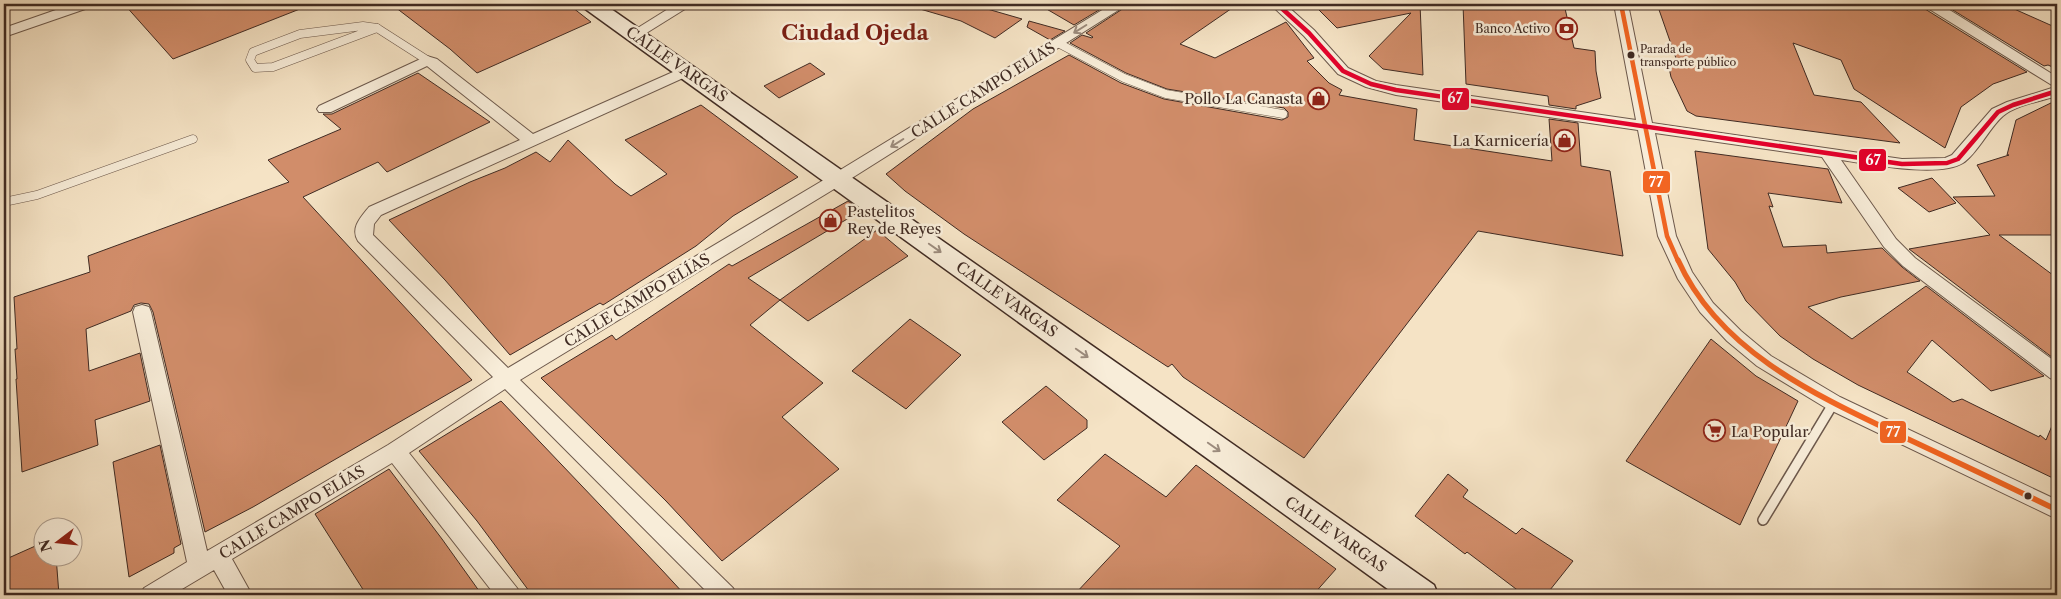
<svg xmlns="http://www.w3.org/2000/svg" width="2061" height="599" font-family="'Libre Caslon Text',serif">
  <style>
    .building { fill: #d18d6a; stroke: #402b23 }
    .lines { fill: none; stroke-linecap: round; stroke-linejoin: round }
    .lane-far1-casing { stroke: #6d594c; stroke-width: 9 }
    .lane-casing { stroke: #6d594c; stroke-width: 12 }
    .street-casing { stroke: #6d594c; stroke-width: 2 }
    .secondary-casing { stroke: #402b23; stroke-width: 3 }
    .lane-far1 { stroke: #f8edd9; stroke-width: 8 }
    .lane { stroke: #f8edd9; stroke-width: 9 }
    .street { fill: #f8edd9; fill-rule: evenodd }
    .secondary { fill: #f8edd9; fill-rule: evenodd }
    .bus-1-far1-casing { stroke: #f8edd9; stroke-width: 8 }
    .bus-1-casing { stroke: #f8edd9; stroke-width: 9 }
    .bus-2-casing { stroke: #f8edd9; stroke-width: 8 }
    .bus-1-far1 { stroke: #f26522; stroke-width: 4.5 }
    .bus-1 { stroke: #f26522; stroke-width: 5.5 }
    .bus-2 { stroke: #e4002b; stroke-width: 4.5 }
    .oneway { stroke: #9c8c7e }
    .bus-dot { fill: #402b23; stroke: #f8edd9; stroke-width: 2 }
    .labels { text-anchor: middle; dominant-baseline: central; stroke-width: 5; stroke-linejoin: round; paint-order: stroke }
    .far-bus-label { font-size: 11px; fill: #402b23; stroke: #f8edd9; text-anchor: start }
    .far-poi-label { font-size: 12px; fill: #402b23; stroke: #f8edd9; text-anchor: end }
    .street-label { font-size: 15px; fill: #402b23; stroke: #f8edd9 }
    .poi-label { font-size: 15px; fill: #402b23; stroke: #f8edd9; text-anchor: end }
    .far-town-label { font-size: 21px; font-weight: bold; fill: #7a1f14; stroke: #f8edd9 }
    .line-badge { stroke: #f8edd9; stroke-width: 2 }
    .badge-label { font-size: 14px; text-anchor: middle; font-weight: bold; fill: #fff }
  </style>
  <rect width="100%" height="100%" fill="#f5e3c5"/>
  <filter id="stains"><feTurbulence type="fractalNoise" baseFrequency=".004" numOctaves="4"/><feColorMatrix values="0 0 0 0 .2 0 0 0 0 .09 0 0 0 0 .02 0 0 0 .5 -.17"/></filter>
  <radialGradient id="worn" r=".72"><stop offset=".6" stop-color="#630" stop-opacity="0"/><stop offset="1" stop-color="#630" stop-opacity=".3"/></radialGradient>
  <g class="building">
    <path d="M124 4H310V5L173 59Z"/>
    <path d="M391 4H568L591 22 477 73 450 49Z"/>
    <path d="M921 4H970L1022 19 995 38 961 21 920 9Z"/>
    <path d="M1038 4H1109L1074 25Z"/>
    <path d="M1130 4H1238L1180 44 1215 58 1286 22 1314 58 1307 61 1329 83 1342 90 1339 95 1417 109 1414 140 1552 161 1549 119 1578 123 1581 166 1610 171 1623 256 1478 231 1304 458 1183 377 1172 364 1168 367 964 234 905 191 886 174 973 109 1069 55 1121 83 1164 99 1282 120 1288 117V112L1284 108 1167 89 1126 73 1070 43 1082 35 1092 38 1093 37 1086 33Z"/>
    <path d="M1313 4H1414L1415 9 1420 4 1423 75 1383 69 1369 56 1411 13 1337 28Z"/>
    <path d="M1463 4H1564L1574 48 1595 51 1596 71 1601 98 1576 106V109L1549 105 1548 96 1466 84Z"/>
    <path d="M1657 4H1922L1925 9 2027 72 1993 84 1961 107 1945 148 1854 89 1841 60 1793 43 1814 95 1861 102 1900 143 1696 116 1687 111 1671 77 1668 63 1678 64Z"/>
    <path d="M1943 4H2003L2057 28V69L2048 65 2044 66Z"/>
    <path d="M1029 21 1065 31 1050 40 1027 27Z"/>
    <path d="M810 63 825 74 779 98 764 86Z"/>
    <path d="M418 73 490 122 387 172 378 162 303 197 472 380 253 507 205 532 153 312 149 304 141 303 134 305 131 311 86 329 89 371 140 353 150 401 95 420 98 445 22 472 16 379H17L15 349H17L14 297 90 272 88 256 289 182 268 160 341 129 323 114H332Z"/>
    <path d="M2057 100V235H1999L2057 278V361L1909 249 1990 235 1953 197 1995 196 1977 165 2009 155H2007L2016 120Z"/>
    <path d="M701 105 798 177 733 216 696 246 603 305 600 303 510 355 445 280 389 220 470 182 505 168 536 152 550 162 568 140 615 184 631 196 667 174 625 140Z"/>
    <path d="M1695 151 1828 169 1842 203 1768 193 1773 207 1769 206 1783 247 1826 245 1827 253 1882 248 1902 267 1920 281 1841 297 1808 307 1852 339 1926 286 2044 376 1991 391 1932 340 1907 372 1953 402 1962 399 2039 437 2040 435 2046 440 2057 414V480L1858 385 1813 359 1780 336 1746 301 1735 282 1708 249Z"/>
    <path d="M1932 178 1956 203 1929 212 1898 188Z"/>
    <path d="M848 201 855 206 859 212 748 278 780 300 750 325 823 383 782 417 839 469 722 561 666 501 541 378 612 335 616 340 729 264 732 266Z"/>
    <path d="M877 230 908 256 808 321 780 300Z"/>
    <path d="M910 319 961 355 906 409 852 371Z"/>
    <path d="M1711 339 1756 376 1798 401 1740 525 1626 461Z"/>
    <path d="M1046 386 1087 420V428L1044 460 1002 422Z"/>
    <path d="M501 401 661 569 685 595H532L477 521 419 451Z"/>
    <path d="M160 445 181 544 174 548V553L129 577 113 462Z"/>
    <path d="M1105 454 1166 497 1196 465 1336 569 1313 595H1074L1120 546 1057 500Z"/>
    <path d="M389 469 442 539 482 595H367L364 591 315 514Z"/>
    <path d="M1448 474 1468 490 1463 497 1516 534 1522 528 1573 561 1546 595H1524L1467 552 1465 554 1415 516Z"/>
    <path d="M42 543V556H56L59 595H4V560Z"/>
  </g>
  <g class="lines">
    <defs>
      <g id="lane-far1">
        <path d="M363 26 377 28 273 67 255 68 250 60 253 52 300 34Z"/>
        <path d="M377 28 427 60"/>
        <path d="M1058 43 1124 78 1166 94 1283 114"/>
        <path d="M4 202 37 195 193 139"/>
      </g>
      <path id="lane" d="M1763 520 1833 404"/>
      <g id="street">
        <path d="M73 4H93L91 7 4 37V28Z"/>
        <path d="M676 4H693L640 37H630L628 34Z"/>
        <path d="M1112 4H1128L844 183 520 380 733 588 737 595H710L505 389 409 453 517 588 521 595H495L392 463 232 559 252 595H228L214 570 172 595H140L144 588 187 562 133 312 135 307 142 305 149 307 151 312 207 551 388 445 493 377 358 241C350 228 361 217 369 207L520 140 427 66 331 112H319L317 109 319 106 427 56 437 59 533 134 682 68H692L695 71 692 74 381 215 374 224 373 235 508 368 832 175Z"/>
        <path d="M1270 4H1285L1314 30 1348 68 1376 81 1396 85 1636 120 1614 4H1628L1652 123 1902 159 1945 158 1952 155 1992 109 2007 102 2055 87 1926 7 1924 4H1940L2057 77V96C2041 101 2016 105 2003 116 1990 127 1977 154 1963 163 1939 178 1869 164 1841 160L1896 239 1915 258 2057 363V381L2050 378 1903 266 1884 247 1822 157 1655 133 1676 236 1692 272 1713 303 1741 331 1771 356 1840 397 2057 500V519L1826 408 1757 366 1727 341 1700 312 1678 279 1658 236 1638 130 1396 95 1366 87 1338 74 1304 36Z"/>
      </g>
      <path id="secondary" d="M581 4H604L1434 585 1438 595H1396L584 8Z"/>
    </defs>
    <use href="#lane-far1" class="lane-far1-casing"/>
    <use href="#lane" class="lane-casing"/>
    <use href="#street" class="street-casing"/>
    <use href="#secondary" class="secondary-casing"/>
    <use href="#lane-far1" class="lane-far1"/>
    <use href="#lane" class="lane"/>
    <use href="#street" class="street"/>
    <use href="#secondary" class="secondary"/>
    <defs>
      <path id="bus-1-far1" d="M1621 4 1667 236 1678 261"/>
      <path id="bus-1" d="M1678 260C1720 354 1822 398 1910 440 1959 463 2008 486 2057 510"/>
      <path id="bus-2" d="M1277 4 1309 33 1343 71 1371 84 1396 90 1902 164 1947 163 1958 159 1998 112 2013 105 2057 91"/>
    </defs>
    <use href="#bus-1-far1" class="bus-1-far1-casing"/>
    <use href="#bus-1" class="bus-1-casing"/>
    <use href="#bus-2" class="bus-2-casing"/>
    <use href="#bus-1-far1" class="bus-1-far1"/>
    <use href="#bus-1" class="bus-1"/>
    <use href="#bus-2" class="bus-2"/>
  </g>
  <defs><path id="oneway-shaft" d="M-6 0H5M1.5-3L5.5 0L1.5 3" fill="none" stroke-width="1.6" stroke-linecap="round" stroke-linejoin="round" transform="scale(1.25)"/></defs>
  <g class="oneway">
    <use href="#oneway-shaft" transform="translate(1080 29) rotate(148)"/>
    <use href="#oneway-shaft" transform="translate(897 143) rotate(148)"/>
    <use href="#oneway-shaft" transform="translate(935 248) rotate(35)"/>
    <use href="#oneway-shaft" transform="translate(1082 353) rotate(35)"/>
    <use href="#oneway-shaft" transform="translate(1214 447) rotate(35)"/>
  </g>
  <defs>
    <symbol id="bank-ring" viewBox="-11 -11 22 22"><circle r="9.5" fill="#f8edd9" stroke="#8f2418" stroke-width="1.5"/><path d="M-6-4H6V4H-6ZM0-2.3a2.3 2.3 0 1 0 0 4.6a2.3 2.3 0 1 0 0-4.6Z" fill="#8f2418"/></symbol>
    <symbol id="shop-ring" viewBox="-11 -11 22 22"><circle r="9.5" fill="#f8edd9" stroke="#8f2418" stroke-width="1.5"/><path d="M-5-2.5h2.3a2.7 3.5 0 0 1 5.4 0H5L5.5 6h-11ZM-1.5-2.5h3a1.5 2.3 0 0 0-3 0Z" fill="#8f2418"/></symbol>
    <symbol id="supermarket-ring" viewBox="-11 -11 22 22"><circle r="9.5" fill="#f8edd9" stroke="#8f2418" stroke-width="1.5"/><path d="M-6-5.5h2.5l.6 2H6L4.5 2H-2.5L-4.4-4H-6ZM-1.5 3.2a1.3 1.3 0 1 0 .1 0ZM3 3.2a1.3 1.3 0 1 0 .1 0Z" fill="#8f2418"/></symbol>
  </defs>
  <g fill-rule="evenodd">
    <use href="#bank-ring" x="1554" y="16" width="25" height="25"/>
    <use href="#shop-ring" x="1306" y="86" width="25" height="25"/>
    <use href="#shop-ring" x="1552" y="128" width="25" height="25"/>
    <use href="#shop-ring" x="818" y="208" width="25" height="25"/>
    <use href="#supermarket-ring" x="1702" y="418" width="25" height="25"/>
  </g>
  <g class="bus-dot">
    <circle cx="1631" cy="55" r="4.5"/>
    <circle cx="2028" cy="496" r="4.5"/>
  </g>
  <g class="labels">
    <g class="far-bus-label">
      <text x="1640" y="49">Parada de<tspan x="1640" dy="13">transporte público</tspan></text>
    </g>
    <g class="far-poi-label">
      <text x="1550" y="28">Banco Activo</text>
    </g>
    <g class="street-label">
      <text transform="translate(677 64) rotate(35)">CALLE VARGAS</text>
      <text transform="translate(983 90) rotate(-32)">CALLE CAMPO ELÍAS</text>
      <text transform="translate(1007 299) rotate(35)">CALLE VARGAS</text>
      <text transform="translate(637 300) rotate(-31)">CALLE CAMPO ELÍAS</text>
      <text transform="translate(292 512) rotate(-31)">CALLE CAMPO ELÍAS</text>
      <text transform="translate(1336 534) rotate(35)">CALLE VARGAS</text>
    </g>
    <g class="poi-label">
      <text x="1303" y="98">Pollo La Canasta</text>
      <text x="1549" y="140">La Karnicería</text>
      <text x="847" y="211" text-anchor="start">Pastelitos<tspan x="847" dy="17">Rey de Reyes</tspan></text>
      <text x="1731" y="431" text-anchor="start">La Popular</text>
    </g>
    <g class="far-town-label">
      <text x="855" y="32">Ciudad Ojeda</text>
    </g>
  </g>
  <g class="line-badge">
    <rect x="1441" y="87" width="29" height="24" rx="5" fill="#e4002b"/>
    <rect x="1858" y="148" width="29" height="24" rx="5" fill="#e4002b"/>
    <rect x="1642" y="170" width="29" height="24" rx="5" fill="#f26522"/>
    <rect x="1879" y="420" width="28" height="24" rx="5" fill="#f26522"/>
  </g>
  <g class="badge-label">
    <text x="1455" y="103">67</text>
    <text x="1873" y="165">67</text>
    <text x="1656" y="187">77</text>
    <text x="1893" y="437">77</text>
  </g>
  <rect width="2061" height="599" fill="none" stroke="#f5e3c5" stroke-width="20"/>
  <rect x="5" y="5" width="2051" height="589" fill="none" stroke="#402b23" stroke-width="2.5"/>
  <rect x="10" y="10" width="2041" height="579" fill="none" stroke="#402b23"/>
  <g transform="translate(58 542) rotate(254)"><circle r="24" fill="#f8edd9" stroke="#ae9f90"/>
  <path d="M0-4L9 19L0 12L-9 19Z" fill="#8f2418"/>
  <text y="-8" font-size="14" font-weight="bold" text-anchor="middle" fill="#402b23">N</text>
  </g>
  <rect width="100%" height="100%" filter="url(#stains)"/>
  <rect width="100%" height="100%" fill="url(#worn)"/>
</svg>
